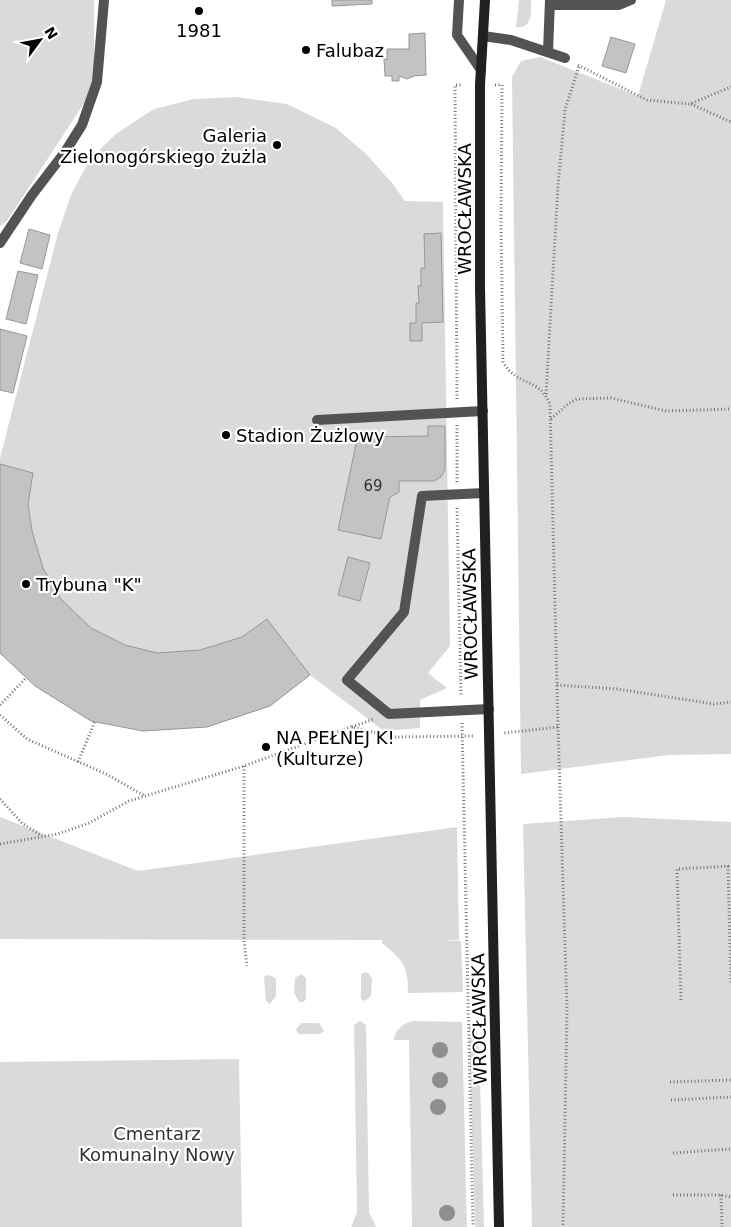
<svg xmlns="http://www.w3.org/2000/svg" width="731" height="1227" font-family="'DejaVu Sans',sans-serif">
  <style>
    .green { fill: #dadada }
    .building { fill: #c3c3c3; stroke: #979797 }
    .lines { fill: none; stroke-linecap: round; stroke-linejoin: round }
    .path { stroke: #757575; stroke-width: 3; stroke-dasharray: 1 2.5; stroke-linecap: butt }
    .lane { stroke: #535353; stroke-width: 10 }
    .secondary { stroke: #202020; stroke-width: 10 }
    .tree { fill: #8e8e8e }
    .poi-dot { fill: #000; stroke: #fff; stroke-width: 2 }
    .labels { text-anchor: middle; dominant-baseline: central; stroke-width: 4.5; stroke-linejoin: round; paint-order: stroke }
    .number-label { font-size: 15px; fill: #313131 }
    .poi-label { font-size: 18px; fill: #000; stroke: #fff; text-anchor: start }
    .street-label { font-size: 18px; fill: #000; stroke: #fff }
    .park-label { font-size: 18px; fill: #313131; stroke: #fff }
  </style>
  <rect width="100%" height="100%" fill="#fff"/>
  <g class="green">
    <path d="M0 0H94V88L7 221 0 226Z"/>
    <path d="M519 0H531C531 12 533 29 516 27Z"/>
    <path d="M666 0H731V754L669 755 521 774 512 77 521 61 540 57 638 96Z"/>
    <path d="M236 97 287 104 336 128 366 154 392 183 405 201 443 202 450 646 428 673 447 688 420 700V728L384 731 310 675 270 706 207 727 143 731 91 721 35 686 0 653V458L58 233 71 195 90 159 117 133 154 109 194 99Z"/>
    <path d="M0 817 138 871 457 827 459 940H440L461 941 463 992 408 993C408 964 403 961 382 943V940L0 939Z"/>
    <path d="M623 817 731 822V1227H532L523 824Z"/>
    <path d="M365 972 369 974 372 979 371 996 365 1001 361 999V974Z"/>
    <path d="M301 974 306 978V998L304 1002H299L294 993 295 978Z"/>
    <path d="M267 975 272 976 276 979V996L270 1004 266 1001 264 977Z"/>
    <path d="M360 1021 366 1025 369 1212 376 1227H351L357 1212 354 1025Z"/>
    <path d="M414 1021 462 1022 467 1227H412L409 1040H394C395 1029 403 1023 414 1021Z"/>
    <path d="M301 1023H319L324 1031 320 1034H299L296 1030Z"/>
    <path d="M469 1024 477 1032 479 1042 484 1227H475Z"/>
    <path d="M239 1059 242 1227H0V1062Z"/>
  </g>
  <g class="building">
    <path d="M332 0H372V4L332 6Z"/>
    <path d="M425 33 426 75 414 76 407 79 399 76V81H392V76H385L384 59H387V49H409V34Z"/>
    <path d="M611 37 635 44 626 73 602 66Z"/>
    <path d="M29 229 50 235 42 269 20 263Z"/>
    <path d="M441 233 443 322 422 323V341H410V323H416V303H419L418 286H421V268H425L424 234Z"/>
    <path d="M18 271 38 275 26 324 6 319Z"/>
    <path d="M0 329 27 336 13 393 0 390Z"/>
    <path d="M428 426H445V470L441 477 434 481H399V492L390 497 381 539 338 530 356 444 361 439 367 437 428 436Z"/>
    <path d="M0 464 33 473 28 504 32 531 43 568 61 599 91 628 125 645 157 653 200 650 242 637 267 619 310 675 270 706 207 727 143 731 91 721 35 686 0 653Z"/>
    <path d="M348 557 370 563 360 601 338 595Z"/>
  </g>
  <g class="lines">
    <g class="path">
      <path d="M578 65 647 100 690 104 731 87"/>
      <path d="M495 85H502L501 224 503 362C517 387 540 377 550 405L558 727 504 733"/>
      <path d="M691 104 731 122"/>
      <path d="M546 394 558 186 565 110 579 66"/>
      <path d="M457 399 455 85H461"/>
      <path d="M551 419 568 404 577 399 611 398 666 411 731 409"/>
      <path d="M457 425V482"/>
      <path d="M457 508 461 697"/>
      <path d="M557 685 617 689 714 704 731 702"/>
      <path d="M0 705 26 678"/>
      <path d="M0 715 27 739 106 774 145 796"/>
      <path d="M462 723 473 1227"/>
      <path d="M352 727 374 719"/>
      <path d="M558 727 567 1010 563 1227"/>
      <path d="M78 762 95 721"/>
      <path d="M244 766V941L247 966"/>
      <path d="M0 799 22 823 42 836"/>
      <path d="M0 844 58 834 89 823 129 801 244 766 351 727 393 737 475 736"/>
      <path d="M728 866 731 983"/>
      <path d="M681 1000 677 869 731 866"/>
      <path d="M670 1082 731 1080"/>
      <path d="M671 1100 731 1097"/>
      <path d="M673 1153 731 1149"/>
      <path d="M673 1195H721L731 1197"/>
      <path d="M721 1195 722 1227"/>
    </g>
    <g class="lane">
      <path d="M459 0 457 35 481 70"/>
      <path d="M550 5H619L631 0"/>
      <path d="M483 36 511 40 565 58"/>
      <path d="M548 52 550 0"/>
      <path d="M0 243 32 195 65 152 82 125 97 82 104 0"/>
      <path d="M317 420 483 411"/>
      <path d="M484 493 422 496 404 612 347 680 389 714 489 709"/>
    </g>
    <path class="secondary" d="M485 0 480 85V288L499 1227"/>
  </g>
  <g class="tree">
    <circle cx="440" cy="1050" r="8"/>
    <circle cx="440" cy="1080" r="8"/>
    <circle cx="438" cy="1107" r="8"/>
    <circle cx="447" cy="1213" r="8"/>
  </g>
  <g class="poi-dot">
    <circle cx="199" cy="11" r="5"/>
    <circle cx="306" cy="50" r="5"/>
    <circle cx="277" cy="145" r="5"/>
    <circle cx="226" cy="435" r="5"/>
    <circle cx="26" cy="584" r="5"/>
    <circle cx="266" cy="747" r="5"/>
  </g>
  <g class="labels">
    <g class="number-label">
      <text x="373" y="486">69</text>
    </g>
    <g class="poi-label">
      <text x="199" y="30" text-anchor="middle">1981</text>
      <text x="316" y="50">Falubaz</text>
      <text x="267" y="135" text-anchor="end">Galeria<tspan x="267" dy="21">Zielonogórskiego żużla</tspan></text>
      <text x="236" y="435">Stadion Żużlowy</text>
      <text x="36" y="584">Trybuna "K"</text>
      <text x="276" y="737">NA PEŁNEJ K!<tspan x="276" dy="21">(Kulturze)</tspan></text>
    </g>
    <g class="street-label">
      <text transform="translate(464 209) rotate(-90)">WROCŁAWSKA</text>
      <text transform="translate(470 614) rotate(-91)">WROCŁAWSKA</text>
      <text transform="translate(479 1019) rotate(-91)">WROCŁAWSKA</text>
    </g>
    <g class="park-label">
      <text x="157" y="1133">Cmentarz<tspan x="157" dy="21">Komunalny Nowy</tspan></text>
    </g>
  </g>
  <g transform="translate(40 40) rotate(58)" stroke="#ffffff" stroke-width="4" paint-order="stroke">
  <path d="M0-4L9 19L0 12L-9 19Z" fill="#000000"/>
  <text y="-8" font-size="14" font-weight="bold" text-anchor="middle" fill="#000000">N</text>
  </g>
</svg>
